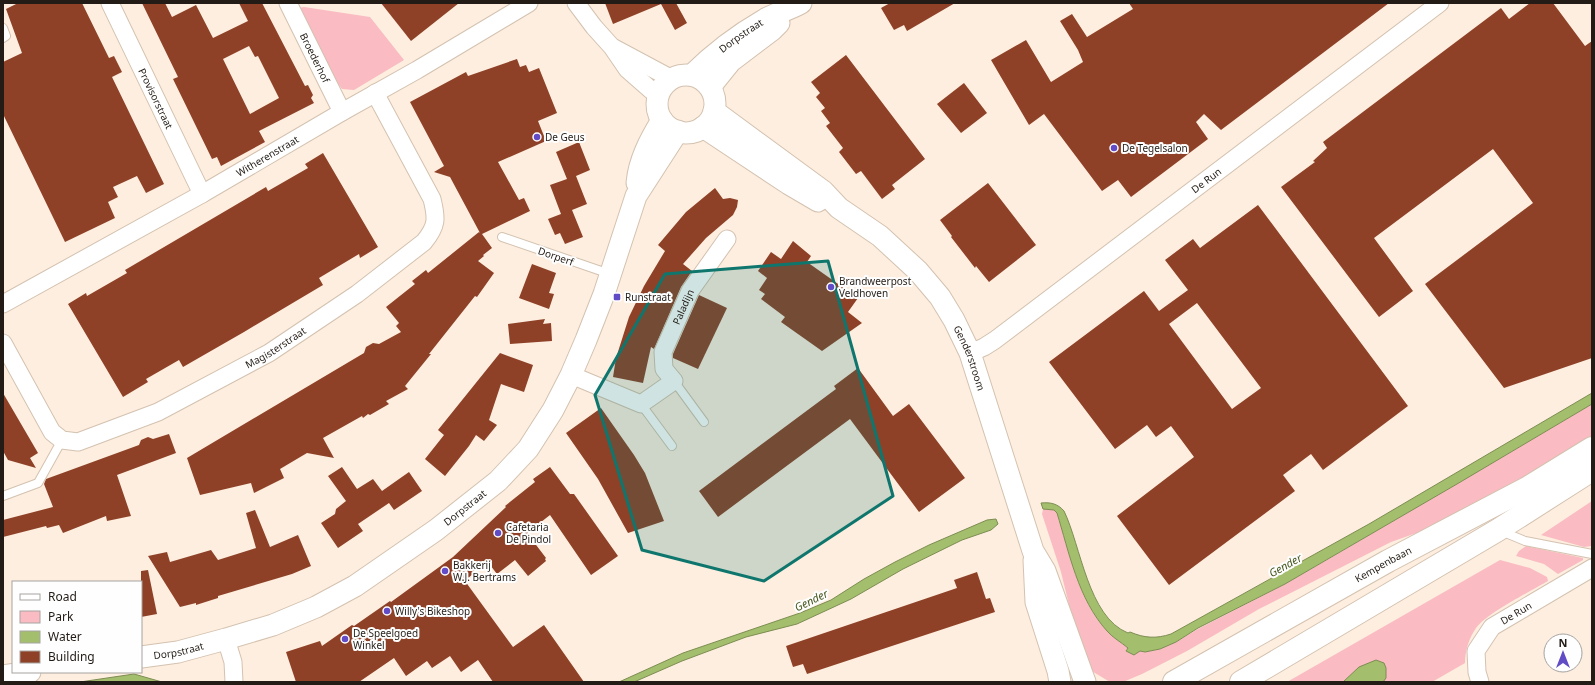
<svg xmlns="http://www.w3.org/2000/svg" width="1595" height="685" font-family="'Noto Sans',sans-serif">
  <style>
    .green { fill: #fabbc2 }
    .water { fill: #a3be6c; stroke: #7d8d52 }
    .building { fill: #8e4127; fill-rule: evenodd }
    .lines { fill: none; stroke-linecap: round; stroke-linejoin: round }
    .service-casing { stroke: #d4c2b0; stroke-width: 10 }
    .minor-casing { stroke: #d4c2b0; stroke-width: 19 }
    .tertiary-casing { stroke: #d4c2b0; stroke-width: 23 }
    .secondary-casing { stroke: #d4c2b0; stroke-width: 24 }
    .service { stroke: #fff; stroke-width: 8 }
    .minor { stroke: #fff; stroke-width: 17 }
    .tertiary { stroke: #fff; stroke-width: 21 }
    .secondary { stroke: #fff; stroke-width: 22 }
    .marked { fill: #0f766e; fill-opacity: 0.2; stroke: #0f766e; stroke-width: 3; stroke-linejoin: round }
    .poi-dot { fill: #624cc5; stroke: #fefefe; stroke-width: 1.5 }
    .labels { text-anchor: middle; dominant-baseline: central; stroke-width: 4; stroke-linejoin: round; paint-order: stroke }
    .street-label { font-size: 10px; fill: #231c16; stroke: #fefefe }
    .poi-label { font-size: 10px; fill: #231c16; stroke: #fefefe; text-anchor: start }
    .water-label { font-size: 11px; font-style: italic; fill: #46571d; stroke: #fefefe }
  </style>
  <rect width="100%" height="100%" fill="#fdeedf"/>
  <g class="green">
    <path d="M304 7 370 17 404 60 354 90 342 89 336 81 298 8Z"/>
    <path d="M1592 404V436L1562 456 1483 502 1425 530 1391 542 1259 609 1187 651 1142 674 1123 682H1110L1090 670 1080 650 1061 572 1042 514 1043 509 1054 510 1057 513C1069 552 1078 600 1107 631 1113 638 1121 642 1128 648L1126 650 1151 651 1160 649 1176 642 1198 629 1285 584 1332 557Z"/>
    <path d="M1592 501V546L1584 547 1541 535Z"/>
    <path d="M1526 546 1583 558V560L1558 574 1544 564 1516 556 1519 551Z"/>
    <path d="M1500 560 1530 568 1547 577 1548 581C1531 591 1487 613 1476 628 1469 638 1465 651 1465 663L1432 682H1383L1384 681 1360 667 1343 682H1287Z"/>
  </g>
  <g class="water">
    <path d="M1592 393V404L1457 484 1285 584 1198 628 1176 642 1160 649 1145 652 1140 651 1134 655 1126 651 1128 648C1121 642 1113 638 1107 631 1078 599 1069 552 1057 513L1054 510 1043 509 1041 503C1051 502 1058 504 1064 511 1081 546 1088 617 1128 633L1130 632C1144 638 1156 639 1171 634L1369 524Z"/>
    <path d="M996 519 998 524 991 530 962 540 903 569 851 599 797 624 746 637 682 661 634 682H619L683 653 800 613 831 600 864 579 895 562 929 545 987 520Z"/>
    <path d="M1376 660 1384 663 1386 668V678L1383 682H1343L1359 667Z"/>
    <path d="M134 674 162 682H80Z"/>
  </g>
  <g class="building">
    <path d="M18 3H82L109 58 114 56 122 72 112 77 164 184 146 193 137 176 113 187 118 197 108 202 115 218 65 242 3 114V62L22 53 6 9Z"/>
    <path d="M142 3H165L172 17 196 5 213 38 248 21 239 3H262L305 86 308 85 313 95 311 98 314 103 259 131 265 142 221 166 217 157 212 159 173 79 178 77ZM249 46 255 57 258 56 279 98 250 114 223 59Z"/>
    <path d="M381 3H459L411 41Z"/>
    <path d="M605 3H676L687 23 675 30 661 4 613 24Z"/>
    <path d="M890 3H955L907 31 904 25 894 30 881 8Z"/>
    <path d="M1129 3H1389L1221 130 1204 114 1196 122 1208 139 1131 197 1118 180 1102 191 1044 114 1029 125 991 60 1026 40 1051 82 1083 62 1078 50 1060 21 1072 14 1087 37 1133 9Z"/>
    <path d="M1530 3H1553L1585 46 1592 41V358L1504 388 1425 284 1533 203 1493 149 1374 238 1413 291 1379 317 1281 187 1315 162 1313 161 1327 148 1323 142 1501 8 1509 19Z"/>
    <path d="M846 55 925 159 892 185 895 189 882 199 861 171 856 174 839 152 843 148 826 126 830 123 821 111 825 108 816 97 820 93 811 82Z"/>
    <path d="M517 59 520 67 526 65 529 72 539 68 557 113 538 121 546 141 498 162 519 200 524 198 530 211 482 234 492 248 483 255 484 256 478 261 494 273 477 297 475 296 429 354H431L405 386 408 389 386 401 389 404 370 415 368 414 363 418 362 416 323 438 334 458 307 453 280 469 284 478 254 493 251 483 200 495 187 458 364 353 366 347 373 343 379 344 401 332 396 326 399 323 386 307 415 284 412 281 426 270 428 273 479 232 480 233 450 177 434 172 444 166 410 102 466 72 468 76Z"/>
    <path d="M964 83 987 113 961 133 937 104Z"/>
    <path d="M579 142 590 170 576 176 587 204 572 210 583 237 565 244 560 233 555 235 548 219 561 214 550 185 567 179 556 152Z"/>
    <path d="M323 153 378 247 360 258 359 254 319 278 323 285 244 332 183 367 179 360 146 379 148 382 123 397 68 304 86 293 87 296 127 273 125 270 266 187 268 191 308 168 305 164Z"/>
    <path d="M988 183 1036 245 989 282 976 266 975 268 951 237 952 236 940 220Z"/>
    <path d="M715 188 723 199 730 198 738 200 737 207 733 215 706 238 683 264 692 271 681 287 654 349 651 347 643 383 613 377 616 358 629 317 644 286 665 251 658 245 686 212Z"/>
    <path d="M1258 205 1408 406 1323 470 1311 454 1283 475 1295 491 1169 585 1117 516 1194 457 1171 426 1156 437 1147 425 1115 449 1049 362 1144 291 1159 311 1188 290 1165 260 1193 239 1200 248ZM1197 303 1261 388 1232 409 1169 324Z"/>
    <path d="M793 241 811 256 807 262 858 298 848 312 862 323 822 351 781 322 785 317 761 299 765 294 759 290 767 278 758 271 771 252 781 259Z"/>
    <path d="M532 264 556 273 549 293 554 294 549 309 519 298Z"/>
    <path d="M699 295 727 308 698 369 673 358V354Z"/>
    <path d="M545 319 543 324 551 323 552 341 510 344 508 324Z"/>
    <path d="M500 353 533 365 524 392 501 384 489 420 497 425 484 441 476 435 469 446 445 476 425 459 444 435 438 430Z"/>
    <path d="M858 368 893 416 909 404 965 478 919 512 850 419 718 517 699 491 836 389 834 386Z"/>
    <path d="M3 393 38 453 30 458 36 468 8 460 3 451Z"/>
    <path d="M601 408 634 455 645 473 664 521 628 533 598 479 566 433Z"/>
    <path d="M169 434 176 453 117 475 131 516 107 521 106 516 63 533 59 525 47 528 46 526 3 537V520L53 507 44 484 46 479 139 445 141 440 148 437 153 439Z"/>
    <path d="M342 467 357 489 373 479 382 491 409 472 422 491 394 510 389 503 358 524 363 531 338 548 321 523 335 514 336 509 346 501 328 476Z"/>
    <path d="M550 467 570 494H574L618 556 591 575 550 515 527 533 546 558 545 559 546 561 528 576 515 560 497 574 487 561 465 581 513 647 544 625 584 682H493L478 660 461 672 450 656 432 668 427 661 406 676 394 658 359 682H296L286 652 320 641 322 646 352 625 354 626 390 601 391 602 453 557 506 507 505 506 535 482 533 479Z"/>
    <path d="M255 510 270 547 298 535 311 566 292 574 218 596V598L196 605V603L180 607 148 556 167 552 170 562 211 550 218 560 256 548 246 513Z"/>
    <path d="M148 570 157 614 141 617V571Z"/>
    <path d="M977 572 986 599 990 598 995 612 807 674 803 664 793 667 786 646 957 588 954 580Z"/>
  </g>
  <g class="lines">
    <defs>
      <g id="service">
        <path d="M3 28 6 36 3 38"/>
        <path d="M502 237 610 274"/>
        <path d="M674 381 704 422"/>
        <path d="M641 404 672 446"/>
        <path d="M3 496 38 483 62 440"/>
        <path d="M1501 531 1525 541 1592 554"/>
      </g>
      <g id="minor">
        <path id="s1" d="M110 3 202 194"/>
        <path id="s2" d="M288 3 342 112"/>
        <path d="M576 3 594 27 612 47 627 69 651 90 659 94"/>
        <path d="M614 48 672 79"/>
        <path id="s3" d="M3 304 202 194 342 112 417 70 529 3"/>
        <path id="s4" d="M3 343 52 432 62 440 78 442 158 412 269 353 357 294 424 242C437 226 437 219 432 199L375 93"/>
        <path id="s5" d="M970 353 984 347 995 340 1440 3"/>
        <path id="s6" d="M571 375 641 404 674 381 664 369 663 352 690 291 727 239"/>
        <path d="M226 639 233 662 234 682"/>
        <path id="s7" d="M1480 682 1477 672 1476 651 1492 627 1592 568"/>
      </g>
      <g id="tertiary">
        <path id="s8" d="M692 75C713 54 738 35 764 20 775 13 789 10 801 3"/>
        <circle cx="686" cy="104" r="29"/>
        <path d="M710 87 731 61 772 30 779 23"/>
        <path id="s9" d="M714 111 823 191 839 208 880 236 918 271 940 297 954 320 970 353 1033 551 1045 571 1085 682"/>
        <path d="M703 127 789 184 818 201"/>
        <path d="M637 183C639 160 650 140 662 120"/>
        <path d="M1034 560 1036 602 1058 671 1060 682"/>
        <path id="s10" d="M141 657 178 652 226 639 273 625 316 607 355 586 436 530 498 481 528 449 553 410 571 375 586 340 604 294 636 196 678 131"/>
        <path d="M3 676 30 672"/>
      </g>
      <g id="secondary">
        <path id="s11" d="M1174 682 1388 561 1527 488 1592 448"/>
        <path d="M1241 682 1498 530 1592 470"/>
      </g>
    </defs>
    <use href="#service" class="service-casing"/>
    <use href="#minor" class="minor-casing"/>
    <use href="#tertiary" class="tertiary-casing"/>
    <use href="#secondary" class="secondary-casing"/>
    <use href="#service" class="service"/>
    <use href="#minor" class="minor"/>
    <use href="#tertiary" class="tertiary"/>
    <use href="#secondary" class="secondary"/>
  </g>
  <path class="marked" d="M828 261 893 496 764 581 642 550 595 395 665 274Z"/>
  <g class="poi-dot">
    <circle cx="537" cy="137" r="4"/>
    <circle cx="1114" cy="148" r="4"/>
    <circle cx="831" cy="287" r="4"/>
    <rect x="613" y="293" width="8" height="8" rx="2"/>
    <circle cx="498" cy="533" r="4"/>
    <circle cx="445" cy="571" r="4"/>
    <circle cx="387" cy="611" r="4"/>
    <circle cx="345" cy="639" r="4"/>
  </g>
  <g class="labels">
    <g class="street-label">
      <text stroke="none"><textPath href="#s8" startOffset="63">Dorpstraat</textPath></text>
      <text stroke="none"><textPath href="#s2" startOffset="61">Broederhof</textPath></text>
      <text stroke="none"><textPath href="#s1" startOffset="106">Provisorstraat</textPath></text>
      <text stroke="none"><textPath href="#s3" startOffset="303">Witherenstraat</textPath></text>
      <text stroke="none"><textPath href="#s5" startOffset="293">De Run</textPath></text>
      <text transform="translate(556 256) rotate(19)">Dorperf</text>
      <text stroke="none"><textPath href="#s6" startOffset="198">Paladijn</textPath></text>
      <text stroke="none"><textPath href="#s4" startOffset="350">Magisterstraat</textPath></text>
      <text stroke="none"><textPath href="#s9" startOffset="362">Genderstroom</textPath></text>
      <text stroke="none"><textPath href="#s10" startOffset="362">Dorpstraat</textPath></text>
      <text stroke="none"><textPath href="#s11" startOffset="240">Kempenbaan</textPath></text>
      <text stroke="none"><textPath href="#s7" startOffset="88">De Run</textPath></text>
      <text stroke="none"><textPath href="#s10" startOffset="38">Dorpstraat</textPath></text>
    </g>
    <g class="poi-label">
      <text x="545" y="137">De Geus</text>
      <text x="1122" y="148">De Tegelsalon</text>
      <text x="839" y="281">Brandweerpost<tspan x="839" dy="12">Veldhoven</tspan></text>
      <text x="625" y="297">Runstraat</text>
      <text x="506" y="527">Cafetaria<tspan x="506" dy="12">De Pindol</tspan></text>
      <text x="453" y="565">Bakkerij<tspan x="453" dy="12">W.J. Bertrams</tspan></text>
      <text x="395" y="611">Willy's Bikeshop</text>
      <text x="353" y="633">De Speelgoed<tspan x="353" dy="12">Winkel</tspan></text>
    </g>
    <g class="water-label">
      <text transform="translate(1285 565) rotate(-29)">Gender</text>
      <text transform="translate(811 600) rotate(-26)">Gender</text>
    </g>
  </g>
  <rect width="1595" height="685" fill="none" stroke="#231c16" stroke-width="8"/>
  <rect x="12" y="581" width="130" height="92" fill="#fefefe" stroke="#a6a4a1"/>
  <rect x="20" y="594" width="20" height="6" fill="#ffffff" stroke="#a6a4a1"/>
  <text x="48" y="601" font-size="12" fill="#231c16">Road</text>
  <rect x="20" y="611" width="20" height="12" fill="#fabbc2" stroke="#a6a4a1"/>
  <text x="48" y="621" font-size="12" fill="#231c16">Park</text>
  <rect x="20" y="631" width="20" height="12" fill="#a3be6c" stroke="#a6a4a1"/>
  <text x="48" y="641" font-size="12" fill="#231c16">Water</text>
  <rect x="20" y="651" width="20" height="12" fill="#8e4127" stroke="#a6a4a1"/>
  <text x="48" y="661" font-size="12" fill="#231c16">Building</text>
  <g transform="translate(1563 653)"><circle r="19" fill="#fefefe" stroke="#a6a4a1"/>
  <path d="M0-3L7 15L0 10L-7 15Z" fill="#624cc5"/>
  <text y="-6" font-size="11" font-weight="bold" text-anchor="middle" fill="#231c16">N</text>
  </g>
</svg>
